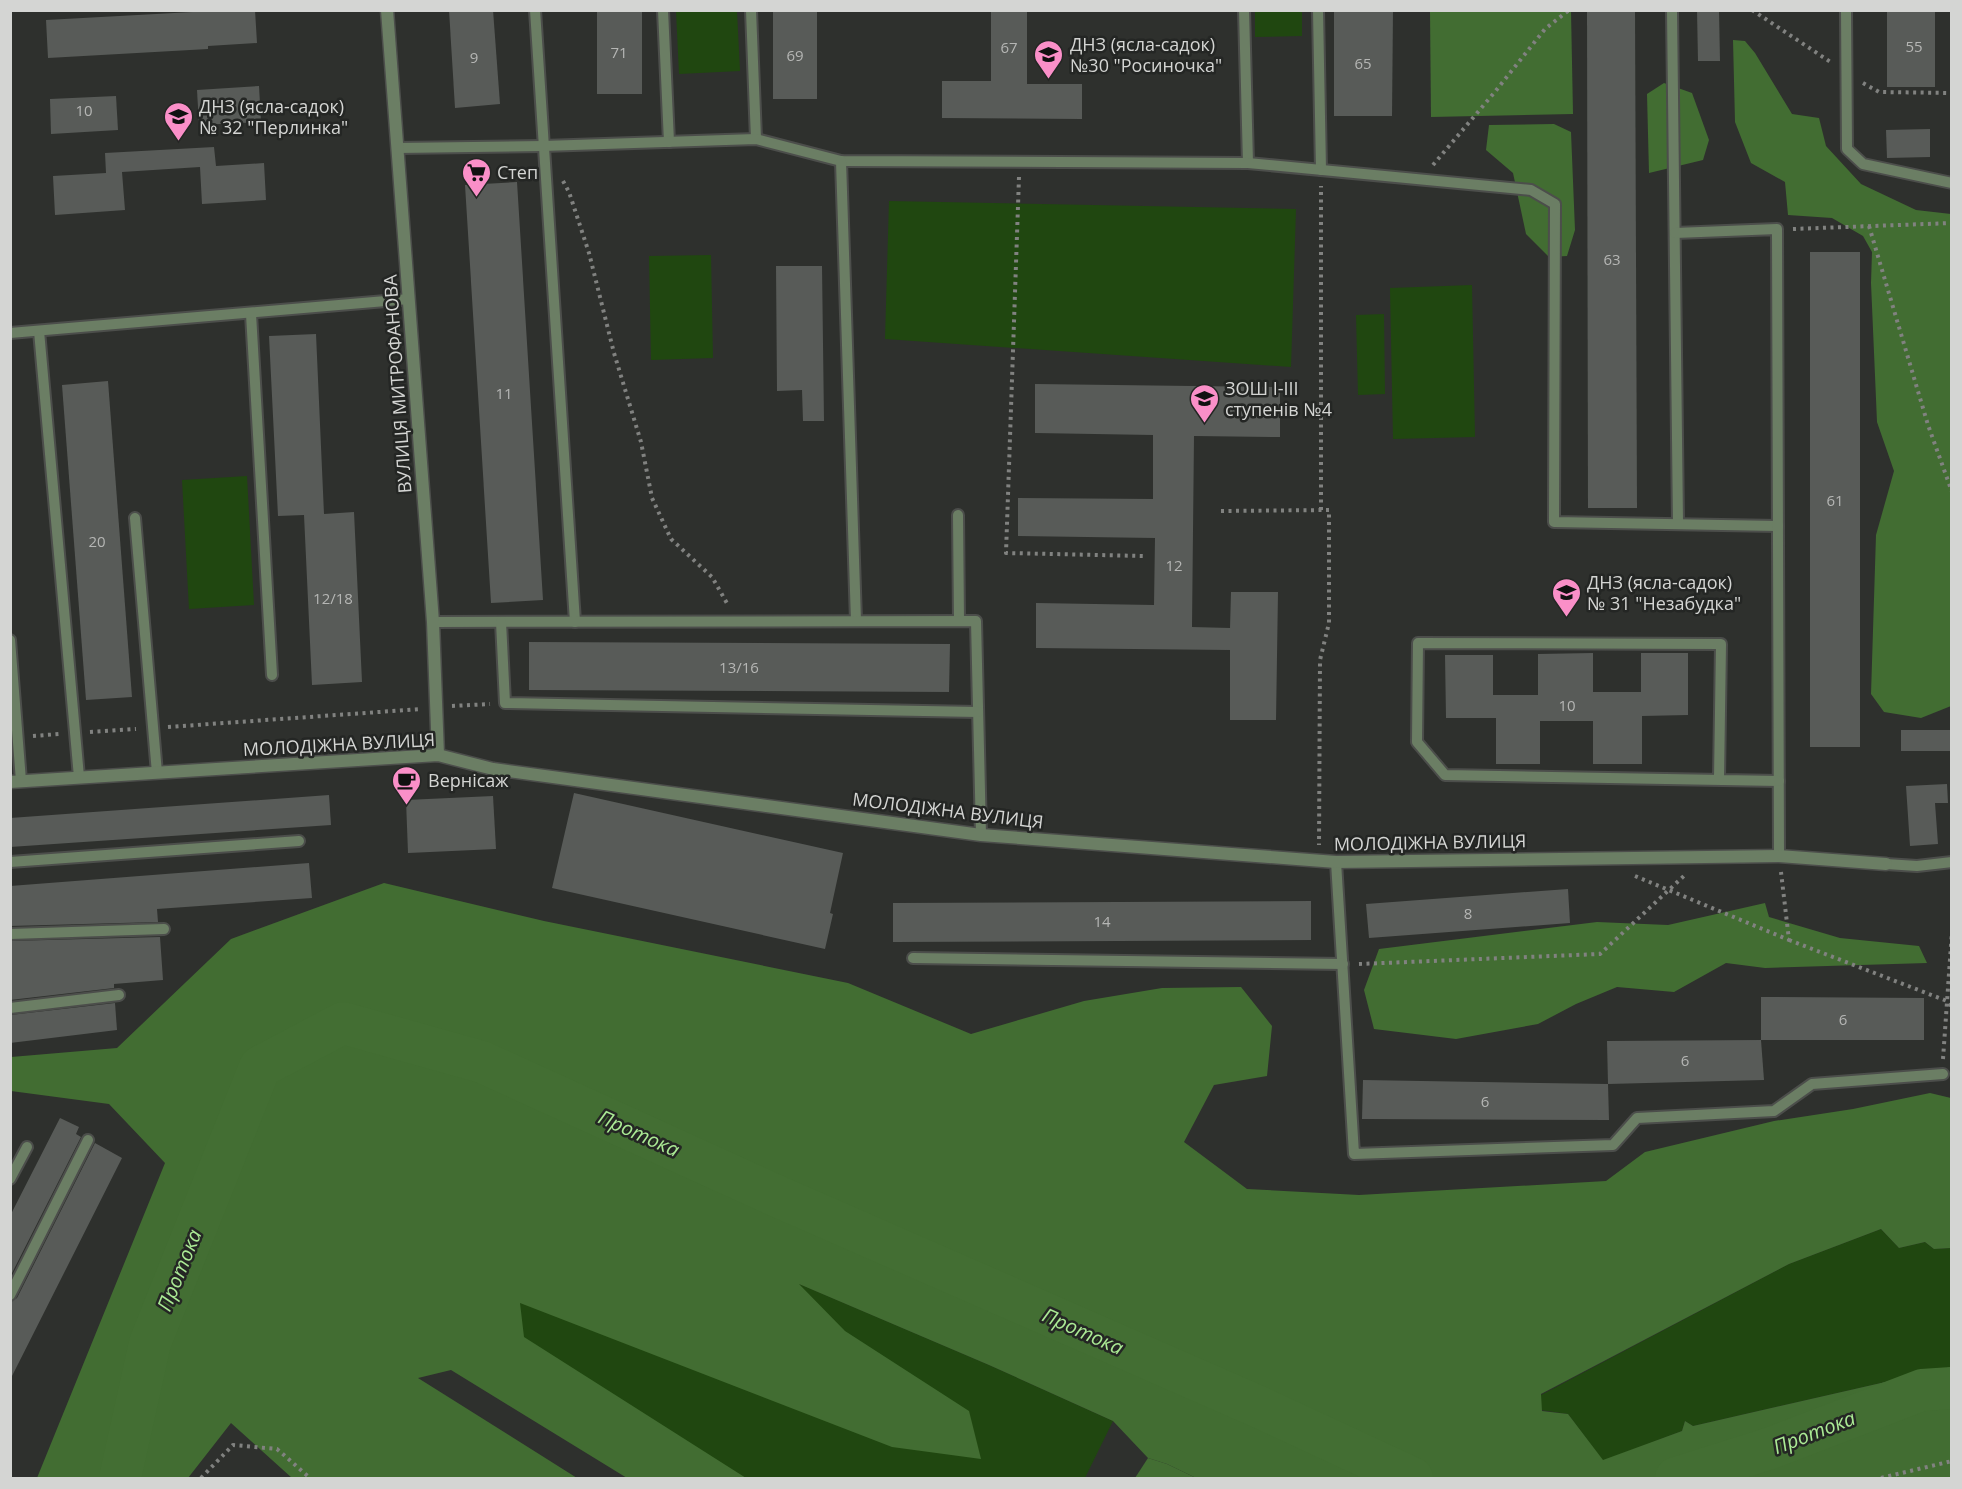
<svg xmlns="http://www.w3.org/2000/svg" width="1962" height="1489" font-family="'Open Sans',sans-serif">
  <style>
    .green { fill: #204710 }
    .forest { fill: #426d32 }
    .water { fill: #436e33 }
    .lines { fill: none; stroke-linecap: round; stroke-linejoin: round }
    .river { stroke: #436e33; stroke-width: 42 }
    .building { fill: #585b58 }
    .service-casing { stroke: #4c4e4b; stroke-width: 14 }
    .minor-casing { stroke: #4c4e4b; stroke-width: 15 }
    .path { stroke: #818280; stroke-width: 4; stroke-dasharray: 3 4.5; stroke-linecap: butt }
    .service { stroke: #6b7e64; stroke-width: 10 }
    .minor { stroke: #6b7e64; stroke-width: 12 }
    .labels { text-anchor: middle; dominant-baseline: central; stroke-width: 5; stroke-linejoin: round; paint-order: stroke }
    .number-label { font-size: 15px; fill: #b5b6b4 }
    .poi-label { font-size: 18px; fill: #d4d5d3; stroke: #242624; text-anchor: start }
    .street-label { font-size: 18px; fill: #d4d5d3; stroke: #242624 }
    .water-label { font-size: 20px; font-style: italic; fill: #abea95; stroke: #242624 }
  </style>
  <rect width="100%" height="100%" fill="#2e302d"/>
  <g class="green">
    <path d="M676 11H737L740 71 679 74Z"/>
    <path d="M1255 11H1302V36L1255 37Z"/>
    <path d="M889 201 1296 209 1291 367 885 339Z"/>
    <path d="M711 255 713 358 651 360 649 256Z"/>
    <path d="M1472 285 1475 437 1393 439 1390 288Z"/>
    <path d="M1384 314 1385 394 1358 395 1356 315Z"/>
    <path d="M247 476 254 605 189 609 182 480Z"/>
    <path d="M402 1114 989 1365 1113 1421 1085 1478H627L278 1202Z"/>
    <path d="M1881 1229 1899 1248 1925 1242 1934 1249 1951 1248V1367L1693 1426 1685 1421 1682 1431 1603 1461 1568 1414 1541 1410V1395L1789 1264Z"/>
  </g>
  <g class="forest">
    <path d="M1430 11H1571L1573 114 1431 117Z"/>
    <path d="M1733 40 1745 41 1755 53 1792 114 1819 118 1826 146 1861 184 1916 210 1951 214V706L1921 718 1884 712 1871 694 1876 535 1894 471 1877 422 1871 283 1872 252 1863 236 1832 218 1788 215 1785 182 1751 163 1735 122Z"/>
    <path d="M1664 83 1692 93 1709 140 1703 160 1649 173 1647 94Z"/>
    <path d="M1554 124 1571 132 1575 230 1567 256 1549 257 1526 234 1513 173 1486 150 1489 125Z"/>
    <path d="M384 883 544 921 848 983 971 1034 1084 1001 1162 988 1241 987 1272 1026 1267 1076 1214 1085 1184 1142 1247 1189 1359 1195 1606 1181 1645 1152 1774 1121 1853 1109 1930 1093 1951 1098V1248L1934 1249 1925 1242 1899 1248 1881 1229 1789 1264 1541 1394 1542 1411 1568 1414 1603 1460 1682 1431 1685 1421 1693 1426 1951 1367V1478H1196L1167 1464 1148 1458 1113 1421 989 1365 799 1284 845 1331 969 1411 981 1459 892 1447 520 1303 524 1337 746 1478H627L451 1370 418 1378 577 1478H292L231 1423 188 1478H37L165 1163 109 1104 11 1091V1057L117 1048 231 939Z"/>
    <path d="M1765 903 1769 917 1840 938 1919 946 1927 963 1765 968 1726 963 1674 992 1617 987 1576 1004 1538 1024 1456 1039 1374 1029 1364 990 1379 949 1597 922 1668 925Z"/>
  </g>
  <path class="water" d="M1148 1458 1167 1464 1196 1478H1135Z"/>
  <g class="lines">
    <g class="river">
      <path d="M120 1478 150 1343 260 1067 343 1023 482 1062 770 1193 1259 1407 1412 1478"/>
      <path d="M1676 1478 1768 1449 1922 1390 1952 1388"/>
    </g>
  </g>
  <g class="building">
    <path d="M229 10H255L257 43 208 46V49L48 58 46 20Z"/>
    <path d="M449 10H493L500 104 455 108Z"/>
    <rect x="597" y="10" width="45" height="84"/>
    <rect x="773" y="10" width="44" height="89"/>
    <path d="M991 10H1027V84H1082V119L942 118V81H991Z"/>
    <path d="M1334 10H1393L1392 116H1334Z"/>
    <path d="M1587 10H1635L1637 508H1588Z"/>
    <path d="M1697 10H1719L1720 61H1698Z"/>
    <rect x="1887" y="10" width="48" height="77"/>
    <path d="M259 86 261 122 199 125 197 90Z"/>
    <path d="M116 96 118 130 51 134 50 99Z"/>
    <path d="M1930 129V157L1887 158 1886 130Z"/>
    <path d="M214 147 216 166 264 163 266 200 202 204 200 167 122 172 125 210 55 215 53 176 106 173 105 153Z"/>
    <path d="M517 182 543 600 491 603 465 185Z"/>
    <rect x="1810" y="252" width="50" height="495"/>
    <path d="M776 266H822L824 421H803L802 390 777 391Z"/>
    <path d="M316 334 324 514 354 512 362 682 312 685 304 515 278 516 269 336Z"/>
    <path d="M108 381 132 697 86 700 62 385Z"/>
    <path d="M1035 384 1280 387V437L1194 436 1192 627 1230 628 1231 592H1278L1276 720H1230V650L1036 648V603L1154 605 1155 538 1018 536V498L1153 499V435L1035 433Z"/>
    <path d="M529 642 950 644 949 692 529 690Z"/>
    <path d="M1593 653V692H1641V653H1688V715L1642 716V764H1593V721H1540V764H1496V718H1446L1445 655H1493V695H1538V654Z"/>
    <rect x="1901" y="730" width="51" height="21"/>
    <path d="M1947 784 1948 803H1935L1938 844 1910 846 1906 786Z"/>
    <path d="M574 793 843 853 830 913 833 914 825 949 552 888Z"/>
    <path d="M329 795 331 825 10 847V818Z"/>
    <path d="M493 796 496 849 408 853 406 800Z"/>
    <path d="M309 863 312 898 157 909 158 922 10 926V886Z"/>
    <path d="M1568 889 1570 923 1369 938 1366 904Z"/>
    <path d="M1311 901V940L893 942V903Z"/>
    <path d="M160 937 163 980 114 984V988L10 1000V941Z"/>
    <path d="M1761 997 1924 998V1040H1761Z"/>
    <path d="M115 1003 117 1030 10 1043V1015Z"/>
    <path d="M1761 1040 1764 1080 1608 1084 1607 1041Z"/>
    <path d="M1363 1080 1608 1084 1609 1120 1362 1119Z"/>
    <path d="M60 1118 79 1127 76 1134 81 1137 10 1277V1216Z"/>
    <path d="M95 1143 122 1158 10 1380V1302L17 1298Z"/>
  </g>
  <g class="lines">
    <defs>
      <g id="service">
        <path d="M535 10 575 622"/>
        <path d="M663 10 669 142"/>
        <path d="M751 10 756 139"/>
        <path d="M1244 10 1248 163"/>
        <path d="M1318 10 1321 170"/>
        <path d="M1672 10 1678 523"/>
        <path d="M1846 10 1847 149 1863 164 1952 183"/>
        <path d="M397 148 543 146 756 139 841 161 1248 163 1531 190 1555 204 1554 522 1778 526"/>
        <path d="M841 161 856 621"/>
        <path d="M1675 233 1777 229 1779 856"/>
        <path d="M251 314 272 675"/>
        <path d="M39 331 79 777"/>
        <path d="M10 333 409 299"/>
        <path d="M958 515 959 621"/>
        <path d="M135 518 157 773"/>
        <path d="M433 622 976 621 981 835"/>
        <path d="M501 622 505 703 978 712"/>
        <path d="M10 640 21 781"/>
        <path d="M1719 779 1721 644 1418 643 1417 742 1445 775 1779 781"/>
        <path d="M10 862 299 841"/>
        <path d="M1336 862 1354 1154 1613 1145 1637 1118 1774 1111 1812 1084 1943 1074"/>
        <path d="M1886 864 1917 866 1952 862"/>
        <path d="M10 934 164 929"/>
        <path d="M913 958 1343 964"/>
        <path d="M10 1008 119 995"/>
        <path d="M10 1179 27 1147"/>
        <path d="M10 1295 88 1140"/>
      </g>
      <g id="minor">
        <path d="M387 10 433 622 438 755"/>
        <path d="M10 782 438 755 493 769 981 835 1336 862 1779 856 1886 864"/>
      </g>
    </defs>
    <use href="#service" class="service-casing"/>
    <use href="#minor" class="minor-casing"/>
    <g class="path">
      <path d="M1752 10 1832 63"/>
      <path d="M1863 83 1879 92 1952 93"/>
      <path d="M1433 165 1494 93 1545 29 1569 10"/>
      <path d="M1019 177 1006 553 1144 556"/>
      <path d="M563 181 569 192 589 253 614 353 641 442 652 498 671 539 712 577 728 605"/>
      <path d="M1869 226 1928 425 1952 492"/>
      <path d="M1793 229 1952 223"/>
      <path d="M1321 510V186"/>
      <path d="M1221 511 1329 510V623L1320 660 1319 845"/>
      <path d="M452 706 490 704"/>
      <path d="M168 727 421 709"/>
      <path d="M90 732 136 729"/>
      <path d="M33 736 59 734"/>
      <path d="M1635 876 1789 940 1781 872"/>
      <path d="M1789 940 1947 1001 1952 1007"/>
      <path d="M1359 964 1600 954 1686 874"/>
      <path d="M1943 1059 1952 931"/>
      <path d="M201 1478 233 1445 277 1449 310 1478"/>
      <path d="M1881 1478 1952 1461"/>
    </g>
    <use href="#service" class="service"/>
    <use href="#minor" class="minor"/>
  </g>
  <defs>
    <symbol id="school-pin" viewBox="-11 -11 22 30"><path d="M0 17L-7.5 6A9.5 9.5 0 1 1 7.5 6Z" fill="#fa8fc8" stroke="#242624"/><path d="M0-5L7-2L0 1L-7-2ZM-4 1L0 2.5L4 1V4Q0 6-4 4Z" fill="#111"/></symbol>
    <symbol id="supermarket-pin" viewBox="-11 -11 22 30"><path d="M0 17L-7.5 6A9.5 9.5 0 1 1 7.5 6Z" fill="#fa8fc8" stroke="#242624"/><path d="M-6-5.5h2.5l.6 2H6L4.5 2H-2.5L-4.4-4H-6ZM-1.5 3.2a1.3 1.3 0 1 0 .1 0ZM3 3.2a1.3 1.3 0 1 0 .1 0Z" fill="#111"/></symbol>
    <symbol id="cafe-pin" viewBox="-11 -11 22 30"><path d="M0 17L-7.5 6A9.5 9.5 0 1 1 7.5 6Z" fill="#fa8fc8" stroke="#242624"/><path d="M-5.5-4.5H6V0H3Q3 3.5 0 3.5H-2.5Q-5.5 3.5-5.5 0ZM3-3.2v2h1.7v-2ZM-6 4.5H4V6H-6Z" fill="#111"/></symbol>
  </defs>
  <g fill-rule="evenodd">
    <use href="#school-pin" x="1032" y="38" width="33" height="45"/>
    <use href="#school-pin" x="162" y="100" width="33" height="45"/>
    <use href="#supermarket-pin" x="460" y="156" width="33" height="45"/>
    <use href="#school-pin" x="1188" y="382" width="33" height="45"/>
    <use href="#school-pin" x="1550" y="576" width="33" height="45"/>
    <use href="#cafe-pin" x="390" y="764" width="33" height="45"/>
  </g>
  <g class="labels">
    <g class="number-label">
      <text x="1914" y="46">55</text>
      <text x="1009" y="47">67</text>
      <text x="619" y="52">71</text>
      <text x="795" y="55">69</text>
      <text x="474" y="57">9</text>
      <text x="1363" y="63">65</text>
      <text x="84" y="110">10</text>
      <text x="1612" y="259">63</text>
      <text x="504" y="393">11</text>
      <text x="1835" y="500">61</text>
      <text x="97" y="541">20</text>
      <text x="1174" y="565">12</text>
      <text x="333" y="598">12/18</text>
      <text x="739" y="667">13/16</text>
      <text x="1567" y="705">10</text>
      <text x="1468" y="913">8</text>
      <text x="1102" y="921">14</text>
      <text x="1843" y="1019">6</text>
      <text x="1685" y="1060">6</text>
      <text x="1485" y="1101">6</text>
    </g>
    <g class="poi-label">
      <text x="1070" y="44">ДНЗ (ясла-садок)<tspan x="1070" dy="21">№30 "Росиночка"</tspan></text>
      <text x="199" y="106">ДНЗ (ясла-садок)<tspan x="199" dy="21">№ 32 "Перлинка"</tspan></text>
      <text x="497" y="172">Степ</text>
      <text x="1225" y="388">ЗОШ І-ІІІ<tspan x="1225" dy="21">ступенів №4</tspan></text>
      <text x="1587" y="582">ДНЗ (ясла-садок)<tspan x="1587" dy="21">№ 31 "Незабудка"</tspan></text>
      <text x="428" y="780">Вернісаж</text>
    </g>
    <g class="street-label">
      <text transform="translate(397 384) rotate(-94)">ВУЛИЦЯ МИТРОФАНОВА</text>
      <text transform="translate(339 744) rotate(-3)">МОЛОДІЖНА ВУЛИЦЯ</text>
      <text transform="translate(948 810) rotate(7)">МОЛОДІЖНА ВУЛИЦЯ</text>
      <text transform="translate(1430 842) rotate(-1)">МОЛОДІЖНА ВУЛИЦЯ</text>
    </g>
    <g class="water-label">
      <text transform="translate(639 1133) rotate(24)">Протока</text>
      <text transform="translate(179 1270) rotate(-68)">Протока</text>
      <text transform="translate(1083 1331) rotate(24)">Протока</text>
      <text transform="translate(1814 1432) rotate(-21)">Протока</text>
    </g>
  </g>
  <rect width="1962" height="1489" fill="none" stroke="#d4d5d3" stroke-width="24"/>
</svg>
